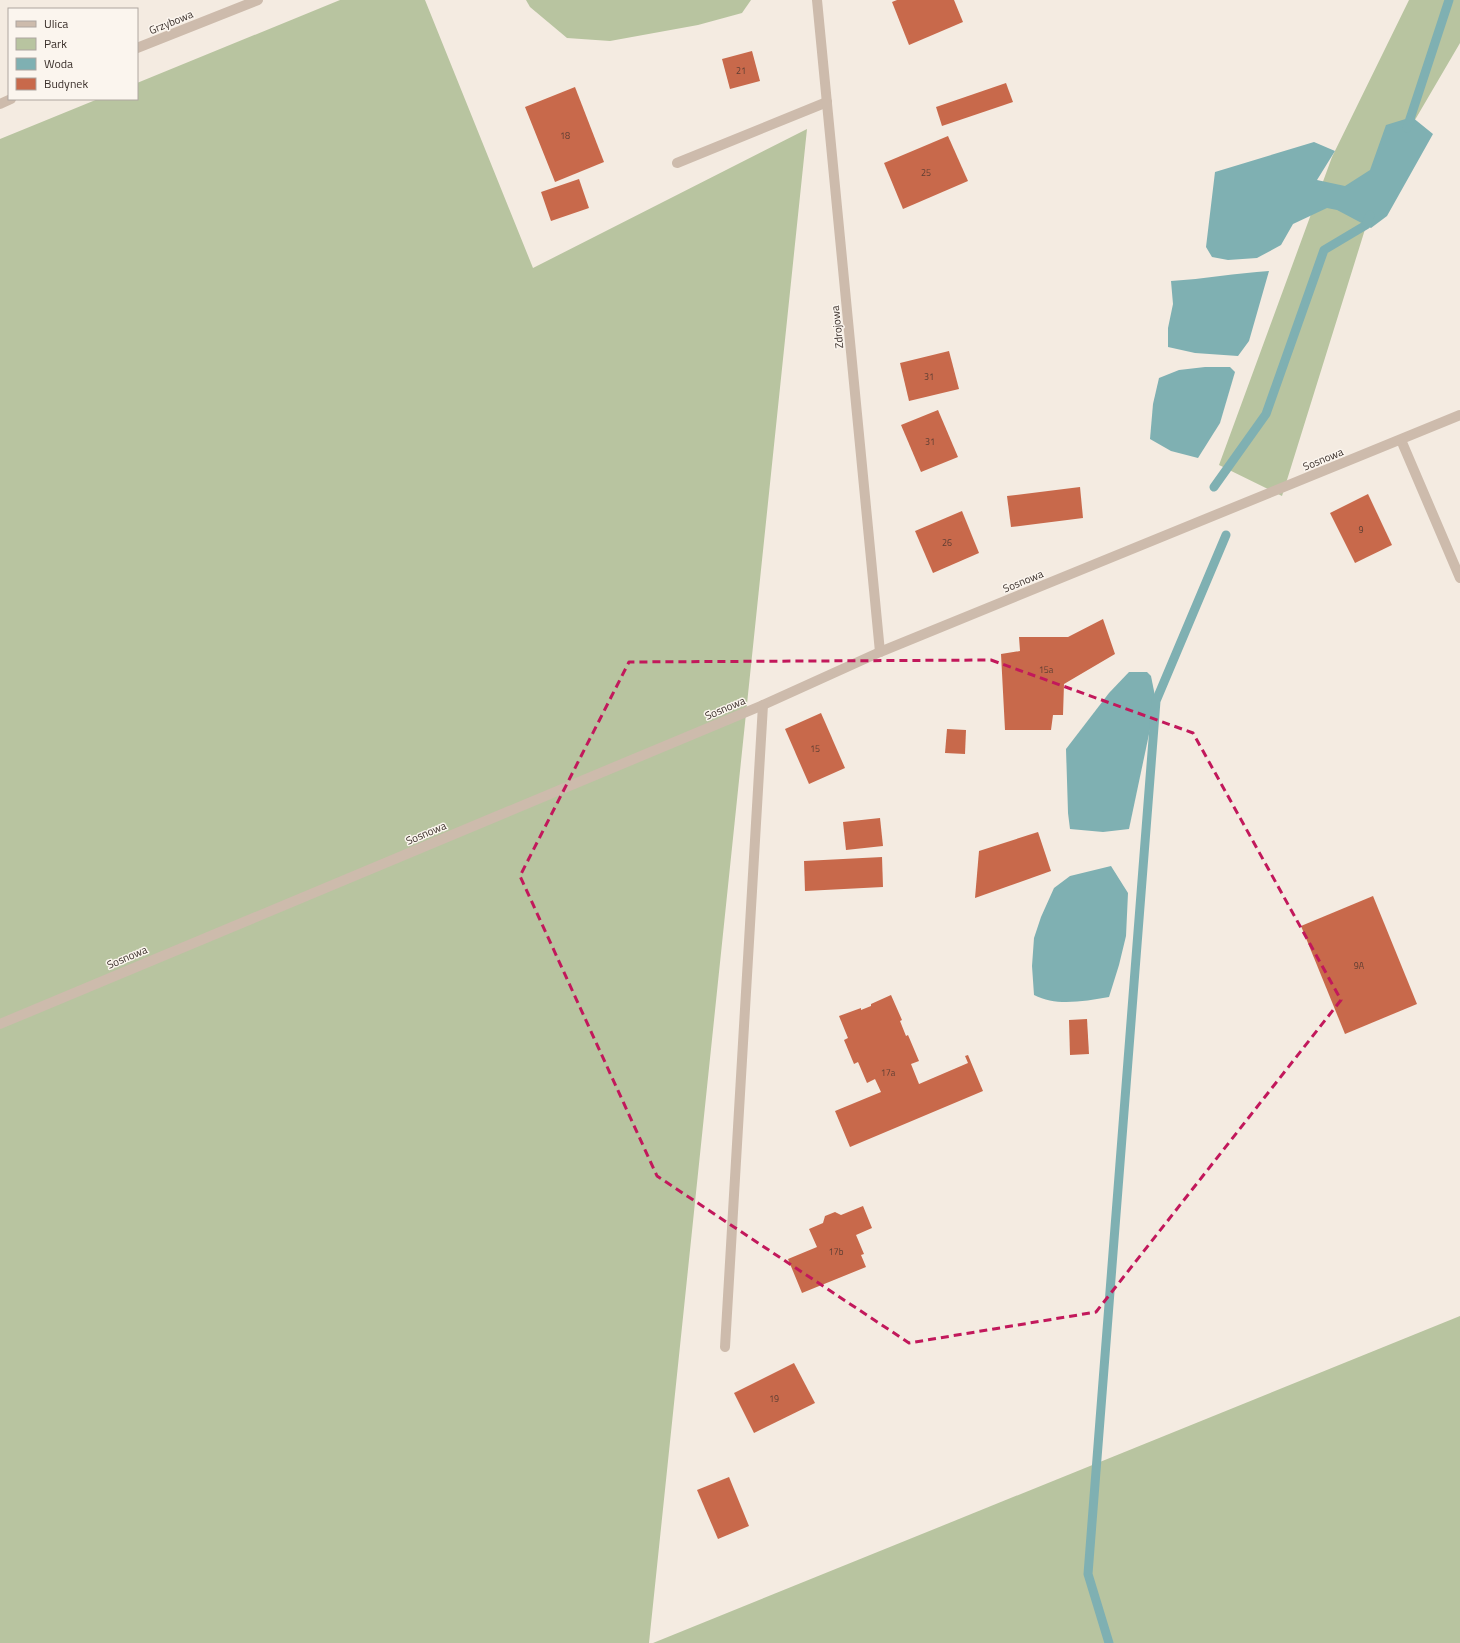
<svg xmlns="http://www.w3.org/2000/svg" width="1460" height="1643" font-family="'Titillium Web',sans-serif">
  <style>
    .green { fill: #b8c4a0 }
    .water { fill: #7fb0b2 }
    .lines { fill: none; stroke-linecap: round; stroke-linejoin: round }
    .stream { stroke: #7fb0b2; stroke-width: 9 }
    .building { fill: #c8694b }
    .service { stroke: #cdbbac; stroke-width: 10 }
    .minor { stroke: #cdbbac; stroke-width: 10 }
    .marked { fill: none; stroke: #c2185b; stroke-width: 3; stroke-dasharray: 8 5; stroke-linejoin: round }
    .labels { text-anchor: middle; dominant-baseline: central; stroke-width: 3; stroke-linejoin: round; paint-order: stroke }
    .number-label { font-size: 9px; fill: #5e3e33 }
    .street-label { font-size: 11px; fill: #3b302b; stroke: #fbf5ee }
  </style>
  <rect width="100%" height="100%" fill="#f4ebe1"/>
  <g class="green">
    <path d="M340 0H425L533 268 807 129 649 1643H0V139L98 99H137V83Z"/>
    <path d="M526 0H751L742 13 698 25 610 41 567 38 530 7Z"/>
    <path d="M1409 0H1460V43L1381 178 1282 496 1219 465 1332 157Z"/>
    <path d="M1460 1316V1643H653Z"/>
  </g>
  <g class="water">
    <path d="M1412 117 1433 134 1387 216 1371 228 1337 210 1327 208 1293 224 1281 245 1257 258 1228 260 1212 257 1206 247 1215 172 1314 142 1335 151 1317 180 1345 186 1370 170 1386 125Z"/>
    <path d="M1269 271 1249 341 1238 356 1195 353 1168 347V328L1173 304 1171 281C1204 279 1236 273 1269 271Z"/>
    <path d="M1205 367H1230L1235 372 1220 423 1198 458 1171 451 1150 439 1153 404 1159 378 1179 370Z"/>
    <path d="M1129 672H1147L1151 676 1156 701 1129 829 1103 832 1070 829 1068 813 1066 749 1109 693Z"/>
    <path d="M1111 866 1128 893 1126 936 1119 965 1109 997C1084 1001 1057 1007 1034 995L1032 966 1034 938 1041 917 1054 888 1070 876Z"/>
  </g>
  <g class="lines">
    <g class="stream">
      <path d="M1407 128 1449 0"/>
      <path d="M1214 487 1266 414 1324 250 1366 225 1370 215"/>
      <path d="M1109 1643 1088 1574 1156 701 1226 535"/>
    </g>
  </g>
  <g class="building">
    <path d="M897 0H954L963 22 909 45 892 2Z"/>
    <path d="M752 51 760 81 730 89 722 59Z"/>
    <path d="M1006 83 1013 102 942 126 936 107Z"/>
    <path d="M575 87 604 162 555 182 525 107Z"/>
    <path d="M948 136 968 181 903 209 884 163Z"/>
    <path d="M579 179 589 208 551 221 541 192Z"/>
    <path d="M949 351 959 389 909 401 900 363Z"/>
    <path d="M938 410 958 457 921 472 901 425Z"/>
    <path d="M1080 487 1083 518 1011 527 1007 496Z"/>
    <path d="M1368 494 1392 545 1355 563 1330 513Z"/>
    <path d="M962 511 979 553 933 573 915 531Z"/>
    <path d="M1103 619 1115 654 1064 684 1063 715H1053L1051 730H1005L1001 654 1020 651 1019 637H1068Z"/>
    <path d="M821 713 845 768 809 784 785 729Z"/>
    <path d="M947 729 966 730 965 754 945 753Z"/>
    <path d="M880 818 883 846 846 850 843 822Z"/>
    <path d="M1038 832 1051 871 975 898 979 851Z"/>
    <path d="M882 857 883 887 805 891 804 861Z"/>
    <path d="M1373 896 1417 1004 1345 1034 1301 926Z"/>
    <path d="M891 995 902 1020 900 1021 906 1036 908 1035 919 1061 911 1064 919 1084 968 1063 965 1056 968 1055 983 1091 850 1147 835 1111 881 1092 875 1079 867 1083 858 1062 854 1064 844 1040 848 1038 839 1016 861 1008V1010L871 1006V1004Z"/>
    <path d="M1087 1019 1089 1054 1070 1055 1069 1020Z"/>
    <path d="M863 1206 872 1228 856 1235 864 1254 861 1255 866 1267 802 1293 788 1259 817 1247 809 1229 823 1223 825 1216 835 1212 841 1215Z"/>
    <path d="M794 1363 815 1403 754 1433 734 1393Z"/>
    <path d="M729 1477 749 1526 718 1539 697 1490Z"/>
  </g>
  <g class="lines">
    <path class="service" d="M677 163 827 102"/>
    <g class="minor">
      <path d="M817 0 880 652"/>
      <path d="M137 48 258 0"/>
      <path d="M0 104 11 99"/>
      <path d="M1401 440 1460 578"/>
      <path d="M0 1024 763 705 880 652 1460 415"/>
      <path d="M725 1347 763 705"/>
    </g>
  </g>
  <path class="marked" d="M991 660 1193 733 1341 1000 1096 1312 909 1343 657 1176 520 876 629 662Z"/>
  <g class="labels">
    <g class="number-label">
      <text x="741" y="70">21</text>
      <text x="565" y="135">18</text>
      <text x="926" y="172">25</text>
      <text x="929" y="376">31</text>
      <text x="930" y="441">31</text>
      <text x="1361" y="529">9</text>
      <text x="947" y="542">26</text>
      <text x="1046" y="669">15a</text>
      <text x="815" y="748">15</text>
      <text x="1359" y="965">9A</text>
      <text x="888" y="1072">17a</text>
      <text x="836" y="1251">17b</text>
      <text x="774" y="1398">19</text>
    </g>
    <g class="street-label">
      <text transform="translate(171 22) rotate(-22)">Grzybowa</text>
      <text transform="translate(837 327) rotate(-96)">Zdrojowa</text>
      <text transform="translate(1323 459) rotate(-22)">Sosnowa</text>
      <text transform="translate(1023 581) rotate(-22)">Sosnowa</text>
      <text transform="translate(725 708) rotate(-23)">Sosnowa</text>
      <text transform="translate(426 833) rotate(-23)">Sosnowa</text>
      <text transform="translate(127 957) rotate(-23)">Sosnowa</text>
    </g>
  </g>
  <rect x="8" y="8" width="130" height="92" fill="#fbf5ee" stroke="#aea6a0"/>
  <rect x="16" y="21" width="20" height="6" fill="#cdbbac" stroke="#aea6a0"/>
  <text x="44" y="28" font-size="12" fill="#3b302b">Ulica</text>
  <rect x="16" y="38" width="20" height="12" fill="#b8c4a0" stroke="#aea6a0"/>
  <text x="44" y="48" font-size="12" fill="#3b302b">Park</text>
  <rect x="16" y="58" width="20" height="12" fill="#7fb0b2" stroke="#aea6a0"/>
  <text x="44" y="68" font-size="12" fill="#3b302b">Woda</text>
  <rect x="16" y="78" width="20" height="12" fill="#c8694b" stroke="#aea6a0"/>
  <text x="44" y="88" font-size="12" fill="#3b302b">Budynek</text>
</svg>
